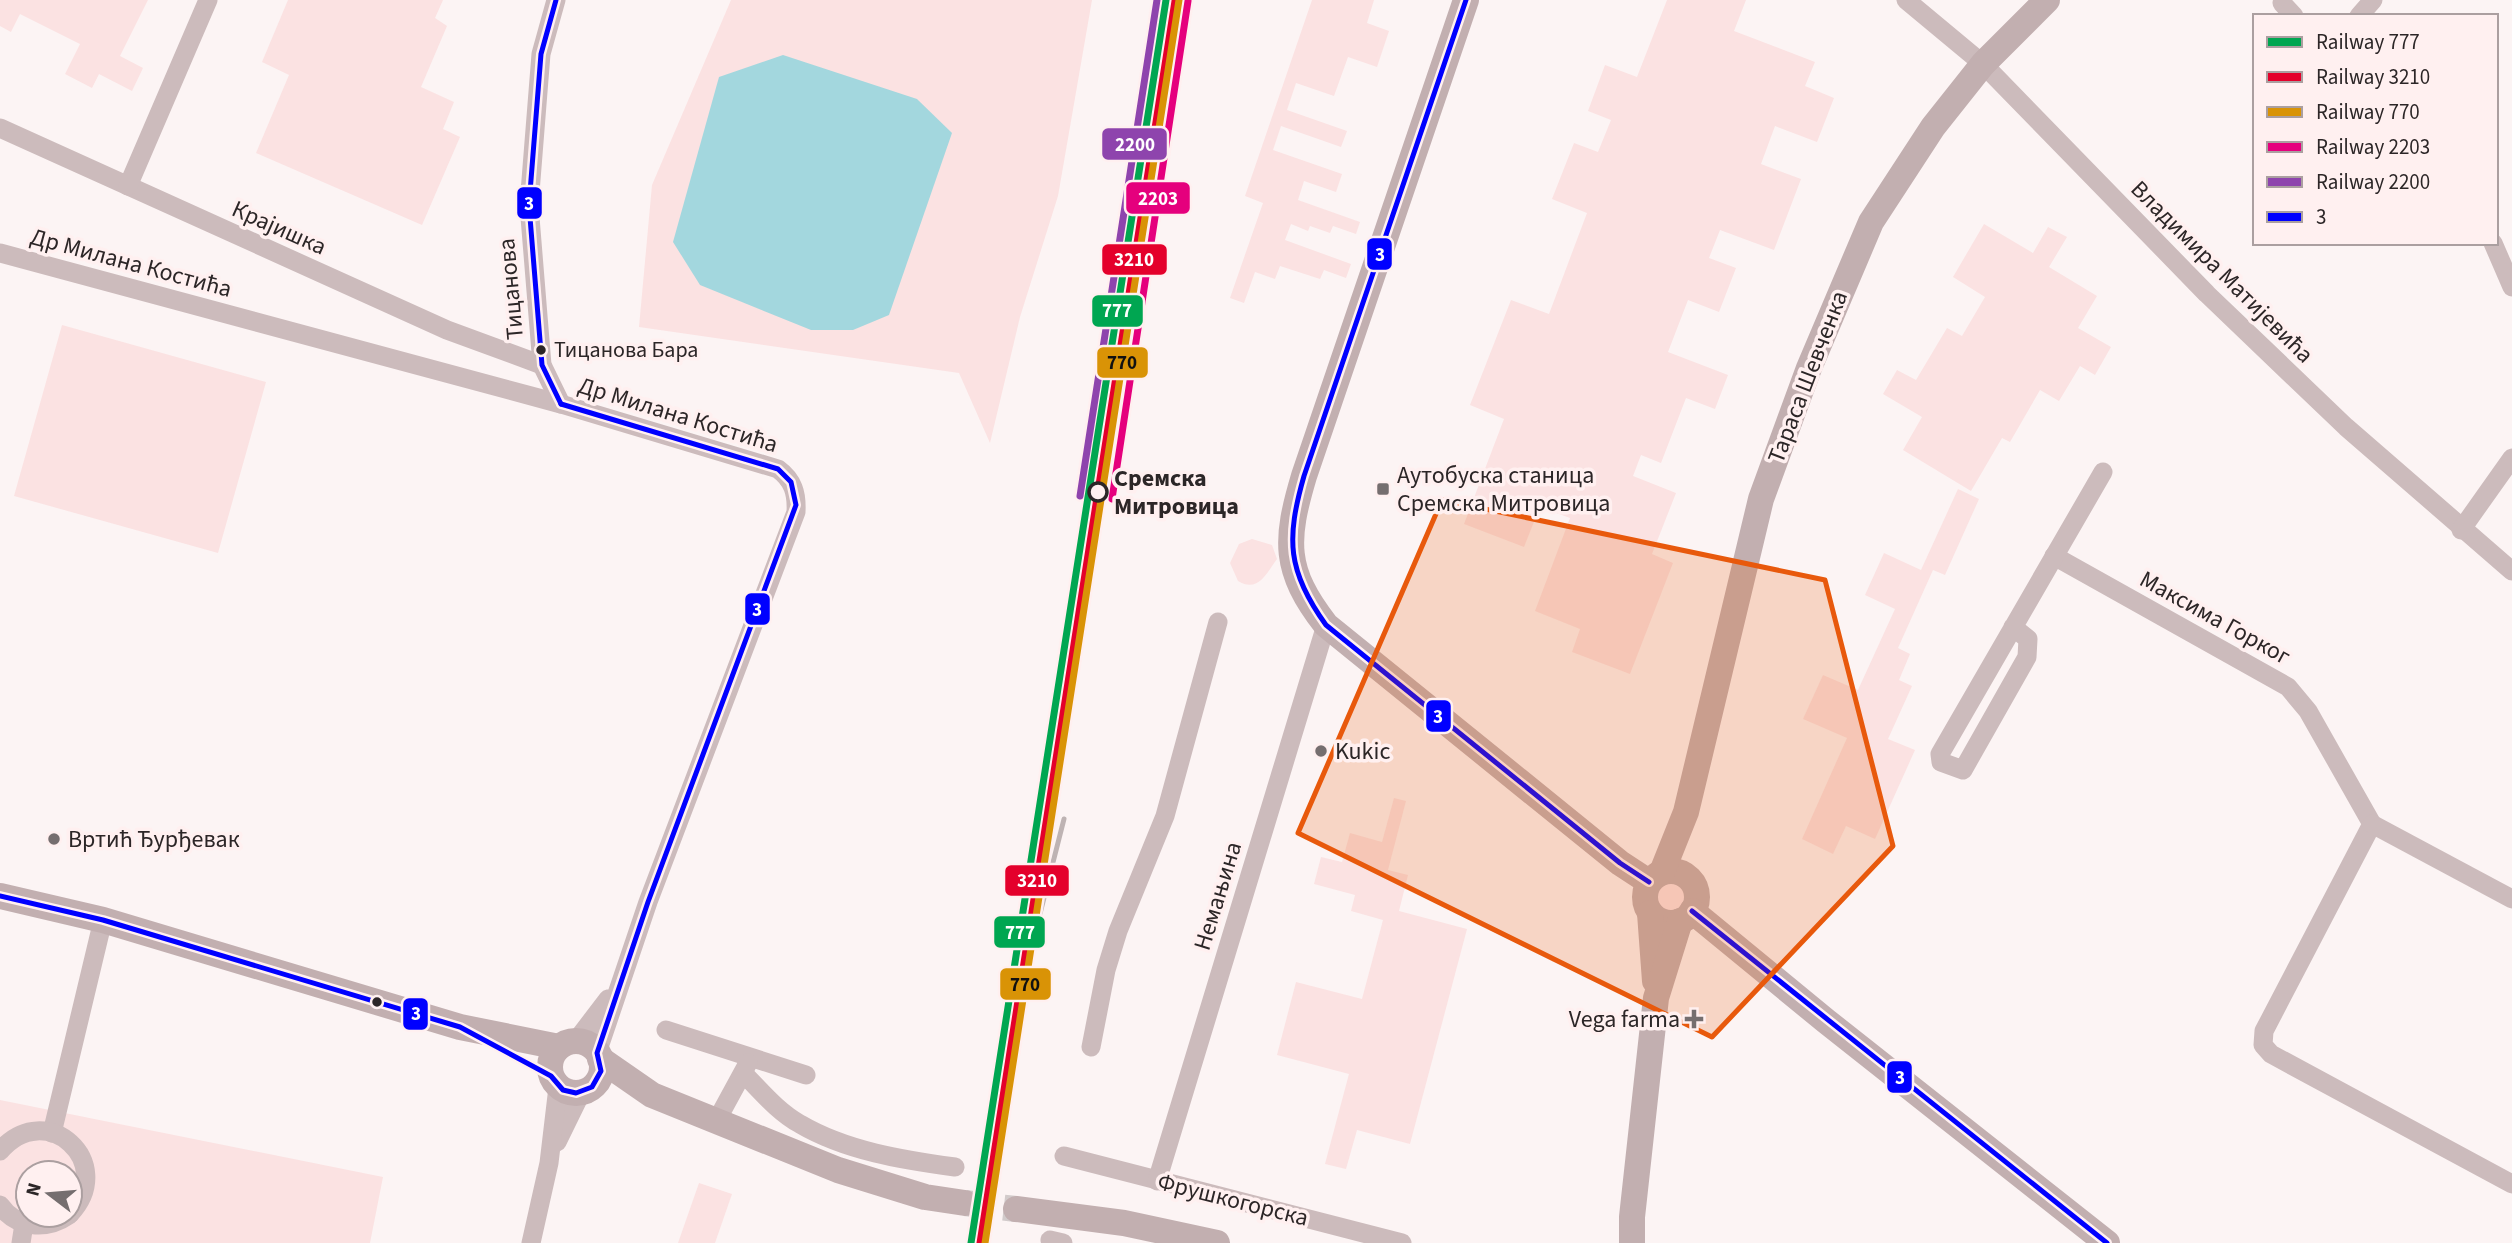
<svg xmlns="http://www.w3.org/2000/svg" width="2512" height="1243" font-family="'Source Sans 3',sans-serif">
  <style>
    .green { fill: #fbe2e2; fill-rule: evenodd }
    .water { fill: #a3d7de }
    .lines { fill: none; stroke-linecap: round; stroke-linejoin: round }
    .secondary-tunnel { stroke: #d2cbcb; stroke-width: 26; stroke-dasharray: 26 13; stroke-linecap: butt }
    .street { stroke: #ccbbbc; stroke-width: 19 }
    .secondary { stroke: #c2afb0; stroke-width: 26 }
    .rail { stroke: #beb3b3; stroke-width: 5 }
    .bus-1-casing { stroke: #fff0f0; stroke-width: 10 }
    .bus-1 { stroke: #00f; stroke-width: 5 }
    .rail-1-casing { stroke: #fff0f0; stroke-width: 12 }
    .rail-2-casing { stroke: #fff0f0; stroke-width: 12 }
    .rail-3-casing { stroke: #fff0f0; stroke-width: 12 }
    .rail-4-casing { stroke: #fff0f0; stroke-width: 12 }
    .rail-5-casing { stroke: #fff0f0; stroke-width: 12 }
    .rail-1 { stroke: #00a651; stroke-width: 7 }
    .rail-2 { stroke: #e4002b; stroke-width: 7 }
    .rail-3 { stroke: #d99306; stroke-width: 7 }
    .rail-4 { stroke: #e5007d; stroke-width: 7 }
    .rail-5 { stroke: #8e44ad; stroke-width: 7 }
    .marked { fill: #e8590c; fill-opacity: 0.2; stroke: #e8590c; stroke-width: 5; stroke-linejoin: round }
    .bus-dot { fill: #2c2627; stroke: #fff0f0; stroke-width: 2.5 }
    .poi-dot { fill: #756e6f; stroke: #fff0f0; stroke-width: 2.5 }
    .stop-dot { fill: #fff0f0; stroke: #2c2627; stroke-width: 3.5 }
    .labels { text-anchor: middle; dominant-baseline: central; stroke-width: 7; stroke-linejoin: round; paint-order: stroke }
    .bus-label { font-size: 22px; fill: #2c2627; stroke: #fff0f0; text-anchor: start }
    .street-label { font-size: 24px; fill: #2c2627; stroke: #fff0f0 }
    .poi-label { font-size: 24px; fill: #2c2627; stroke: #fff0f0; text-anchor: start }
    .stop-label { font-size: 24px; font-weight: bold; fill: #2c2627; stroke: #fff0f0; text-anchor: start }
    .line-badge { stroke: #fff0f0; stroke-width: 2.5 }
    .badge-label { font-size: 19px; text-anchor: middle; font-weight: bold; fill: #fff }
    .pale-badge-label { font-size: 19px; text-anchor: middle; font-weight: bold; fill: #111 }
  </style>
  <rect width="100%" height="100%" fill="#fcf4f4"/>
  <g class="green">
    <path d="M0 0H148L120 56 143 68 132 91 99 74 92 88 65 74 80 44 20 14 11 32 0 26Z"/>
    <path d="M288 0H443L435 18 447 26 421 87 454 102 443 129 460 137 422 225 256 153 289 75 262 62Z"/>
    <path d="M731 0H1092L1058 196 1020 317 990 443 959 373 639 327 652 185Z"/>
    <path d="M1312 0H1374L1367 23 1389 31 1377 67 1348 57 1334 96 1296 83 1287 110 1347 131 1341 147 1281 126 1273 150 1342 174 1336 192 1304 181 1298 200 1360 222 1356 234 1333 226 1330 233 1310 226 1308 231 1291 224 1285 240 1351 264 1346 278 1324 270 1320 279 1280 266 1275 279 1255 272 1244 303 1230 298 1263 203 1245 196Z"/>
    <path d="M1667 0H1746L1734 31 1815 62 1805 86 1834 98 1817 142 1775 126 1761 164 1801 179 1774 250 1720 230 1709 258 1736 268 1719 312 1688 300 1668 352 1728 375 1715 409 1686 398 1661 463 1641 455 1633 476 1676 493 1652 554 1673 563 1630 674 1572 652 1580 629 1535 611 1570 518 1540 507 1524 547 1464 524 1504 419 1470 405 1511 300 1549 314 1587 213 1552 199 1574 143 1598 152 1611 120 1588 111 1605 65 1637 77Z"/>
    <path d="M1984 224 2033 253 2048 227 2067 237 2049 267 2097 296 2078 328 2111 347 2095 375 2080 366 2059 401 2040 390 2010 442 2002 438 1971 491 1903 450 1922 417 1883 394 1897 370 1916 380 1947 328 1962 336 1985 297 1953 277Z"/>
    <path d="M62 325 266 382 218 553 14 496Z"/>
    <path d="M1958 489 1979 499 1945 575 1933 570 1898 648 1910 654 1899 680 1912 686 1888 739 1915 750 1875 839 1846 826 1833 854 1802 839 1847 738 1803 719 1823 675 1858 690 1895 609 1865 595 1884 553 1921 570Z"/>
    <path d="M1252 539 1272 545 1277 559C1266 574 1258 593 1238 581L1230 563 1239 544Z"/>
    <path d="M1394 798 1406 801 1388 870 1408 875 1399 911 1467 929 1410 1144 1357 1130 1346 1169 1325 1164 1349 1074 1277 1055 1296 982 1362 999 1383 920 1351 911 1355 895 1314 884 1321 857 1342 862 1350 833 1382 842Z"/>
    <circle cx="1671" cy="896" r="15"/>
    <path d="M0 1100 383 1177 370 1243H0ZM28 1173H70V1215H28Z"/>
    <path d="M699 1183 732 1194 715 1243H678Z"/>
  </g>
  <path class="water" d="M783 55 917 99 952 133 889 315 853 330H811L700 285 673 242 719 77Z"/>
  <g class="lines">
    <path class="secondary-tunnel" d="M965 1203 1016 1209"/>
    <g class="street">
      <path d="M556 0 541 54 529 205 542 365 561 404"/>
      <path d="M1906 0 1983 64 2207 294 2346 427 2512 571"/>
      <path d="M2282 3 2294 16"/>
      <path d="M2359 16 2373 0"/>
      <path d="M0 128 447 330 542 365"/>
      <path d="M128 186 208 0"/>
      <path d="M2493 243 2512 287"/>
      <path d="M0 253 561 404 778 469C793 480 797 493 796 512L648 902 597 1053"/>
      <path d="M2461 530 2512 458"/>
      <path d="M2054 556 2288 687 2308 711 2372 824 2264 1031 2263 1045 2271 1054 2512 1184"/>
      <path d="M2013 627 2028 639 2027 657 1963 770 1941 762 1940 754 2103 472"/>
      <path d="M2372 824 2512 899"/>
      <path d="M666 1030 806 1075"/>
      <path d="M576 1041 608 999"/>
      <path d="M1091 1047 1106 970 1118 931 1165 816 1218 622"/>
      <path d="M744 1074C761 1091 778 1112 800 1124 846 1151 903 1160 955 1167"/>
      <path d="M717 1120 748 1063"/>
      <path d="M52 1133 103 920"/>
      <path d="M557 1142 581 1093"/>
      <path d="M0 1151C46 1097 118 1163 70 1214"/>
      <path d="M1064 1156 1402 1243"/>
      <path d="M1157 1181 1326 625"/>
      <path d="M0 1205C16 1228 46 1231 69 1215"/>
      <path d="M1050 1240 1063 1243"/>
      <path d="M21 1243 24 1224"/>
      <path d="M531 1243 549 1163 558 1087"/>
    </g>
    <g class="secondary">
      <path d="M1466 0 1304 476C1285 540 1283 570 1326 625L1620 863 1649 882"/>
      <circle cx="1671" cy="897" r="26"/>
      <path d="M1662 872 1686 812 1761 499 1809 368 1871 222 1933 127 1983 64 2047 0"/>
      <path d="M0 896 103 920 460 1027 559 1047"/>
      <path d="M1692 911 1826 1021 2107 1243"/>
      <path d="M1650 913 1655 981"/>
      <circle cx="576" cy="1067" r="26"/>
      <path d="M600 1059 652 1095 838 1170 925 1197 965 1203"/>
      <path d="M1016 1209 1124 1223 1217 1243"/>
      <path d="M1632 1243V1217L1656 998 1680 921"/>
    </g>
    <g class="rail">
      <path d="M1028 961 1064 819"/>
      <path d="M983 1170 1021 1003"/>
      <path d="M987 1226 995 1184"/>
    </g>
    <defs>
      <g id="bus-1">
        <path d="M556 0 541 54 529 205 542 365 561 404"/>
        <path d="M1466 0 1304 476C1286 539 1287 571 1326 625L1620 863 1649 882"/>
        <path d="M0 896 103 920 460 1027 551 1076 563 1090 576 1093 592 1087 601 1071 597 1053 648 902 796 505 791 482 778 469 561 404"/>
        <path d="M1692 911 2107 1243"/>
      </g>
    </defs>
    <use href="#bus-1" class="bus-1-casing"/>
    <use href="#bus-1" class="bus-1"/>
    <defs>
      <path id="rail-1" d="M971 1243 1166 0"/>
      <path id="rail-2" d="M980 1243 1175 1"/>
      <path id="rail-3" d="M985 1243 1179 0"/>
      <path id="rail-4" d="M1112 499 1188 1"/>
      <path id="rail-5" d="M1080 496 1157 0"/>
    </defs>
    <use href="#rail-1" class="rail-1-casing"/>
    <use href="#rail-2" class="rail-2-casing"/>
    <use href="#rail-3" class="rail-3-casing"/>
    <use href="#rail-4" class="rail-4-casing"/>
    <use href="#rail-5" class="rail-5-casing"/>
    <use href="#rail-1" class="rail-1"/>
    <use href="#rail-2" class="rail-2"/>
    <use href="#rail-3" class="rail-3"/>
    <use href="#rail-4" class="rail-4"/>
    <use href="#rail-5" class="rail-5"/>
  </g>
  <path class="marked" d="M1442 500 1825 580 1893 846 1712 1037 1298 833Z"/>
  <g class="bus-dot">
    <circle cx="541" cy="350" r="6"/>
    <circle cx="377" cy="1002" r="6"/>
  </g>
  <g class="poi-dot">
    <rect x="1376" y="482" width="14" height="14" rx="3.5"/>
    <circle cx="1321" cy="751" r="7"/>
    <circle cx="54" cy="839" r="7"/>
    <path d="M1690.5 1008.5h7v7h7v7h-7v7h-7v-7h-7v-7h7z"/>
  </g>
  <circle class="stop-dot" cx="1098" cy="492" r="9"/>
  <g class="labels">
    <g class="bus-label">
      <text x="554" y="350">Тицанова Бара</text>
    </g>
    <g class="street-label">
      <text transform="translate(279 228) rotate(24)">Крајишка</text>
      <text transform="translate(131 263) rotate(15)">Др Милана Костића</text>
      <text transform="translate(2222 272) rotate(45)">Владимира Матијевића</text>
      <text transform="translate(511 289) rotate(-95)">Тицанова</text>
      <text transform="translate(1808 377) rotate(-69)">Тараса Шевченка</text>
      <text transform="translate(678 415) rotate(17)">Др Милана Костића</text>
      <text transform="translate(2215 618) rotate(29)">Максима Горког</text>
      <text transform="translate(1218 896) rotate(-73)">Немањина</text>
      <text transform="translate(1233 1200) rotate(14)">Фрушкогорска</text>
    </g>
    <g class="poi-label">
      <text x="1397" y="475">Аутобуска станица<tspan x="1397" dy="28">Сремска Митровица</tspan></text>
      <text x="1335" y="751">Kukic</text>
      <text x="68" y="839">Вртић Ђурђевак</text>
      <text x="1680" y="1019" text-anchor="end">Vega farma</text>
    </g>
    <g class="stop-label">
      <text x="1114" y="478">Сремска<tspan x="1114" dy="28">Митровица</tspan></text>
    </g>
  </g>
  <g class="line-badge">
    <rect x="1101" y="127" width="67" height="34" rx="7" fill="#8e44ad"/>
    <rect x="1125" y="181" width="66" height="34" rx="7" fill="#e5007d"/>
    <rect x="516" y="186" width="27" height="34" rx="7" fill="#00f"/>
    <rect x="1366" y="237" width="27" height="34" rx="7" fill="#00f"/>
    <rect x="1101" y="243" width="67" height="33" rx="7" fill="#e4002b"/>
    <rect x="1091" y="294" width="53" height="34" rx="7" fill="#00a651"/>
    <rect x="1096" y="346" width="53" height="33" rx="7" fill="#d99306"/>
    <rect x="744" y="592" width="27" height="34" rx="7" fill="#00f"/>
    <rect x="1425" y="699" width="27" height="34" rx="7" fill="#00f"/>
    <rect x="1004" y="864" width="66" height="33" rx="7" fill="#e4002b"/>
    <rect x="993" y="915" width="53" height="34" rx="7" fill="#00a651"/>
    <rect x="999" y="967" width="53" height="34" rx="7" fill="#d99306"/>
    <rect x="402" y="997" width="27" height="34" rx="7" fill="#00f"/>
    <rect x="1886" y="1060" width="27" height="34" rx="7" fill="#00f"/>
  </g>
  <g class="badge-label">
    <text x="1135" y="151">2200</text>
    <text x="1158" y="205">2203</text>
    <text x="529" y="210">3</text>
    <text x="1380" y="261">3</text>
    <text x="1134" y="266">3210</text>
    <text x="1117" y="317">777</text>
    <text x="757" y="616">3</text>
    <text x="1438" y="723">3</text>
    <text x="1037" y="887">3210</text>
    <text x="1020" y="939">777</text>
    <text x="416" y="1020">3</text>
    <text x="1900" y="1084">3</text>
  </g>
  <g class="pale-badge-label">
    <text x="1122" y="369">770</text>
    <text x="1025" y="991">770</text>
  </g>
  <rect x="2253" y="14" width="245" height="231" fill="#fff0f0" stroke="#ab9fa0" stroke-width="2"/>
  <rect x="2267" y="37" width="35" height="10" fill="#00a651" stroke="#ab9fa0" stroke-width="2"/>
  <text x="2316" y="49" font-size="21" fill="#2c2627">Railway 777</text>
  <rect x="2267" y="72" width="35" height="10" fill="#e4002b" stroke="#ab9fa0" stroke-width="2"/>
  <text x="2316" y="84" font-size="21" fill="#2c2627">Railway 3210</text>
  <rect x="2267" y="107" width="35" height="10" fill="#d99306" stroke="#ab9fa0" stroke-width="2"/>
  <text x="2316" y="119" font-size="21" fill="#2c2627">Railway 770</text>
  <rect x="2267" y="142" width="35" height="10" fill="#e5007d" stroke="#ab9fa0" stroke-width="2"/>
  <text x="2316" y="154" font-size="21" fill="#2c2627">Railway 2203</text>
  <rect x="2267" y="177" width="35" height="10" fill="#8e44ad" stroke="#ab9fa0" stroke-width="2"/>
  <text x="2316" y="189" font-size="21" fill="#2c2627">Railway 2200</text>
  <rect x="2267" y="212" width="35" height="10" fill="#0000ff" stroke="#ab9fa0" stroke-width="2"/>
  <text x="2316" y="224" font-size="21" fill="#2c2627">3</text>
  <g transform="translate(49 1194) rotate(286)"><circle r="33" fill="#fff0f0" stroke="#ab9fa0" stroke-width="2"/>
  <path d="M0-5L12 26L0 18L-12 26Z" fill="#756e6f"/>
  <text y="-10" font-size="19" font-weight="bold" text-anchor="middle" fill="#2c2627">N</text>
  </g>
</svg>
